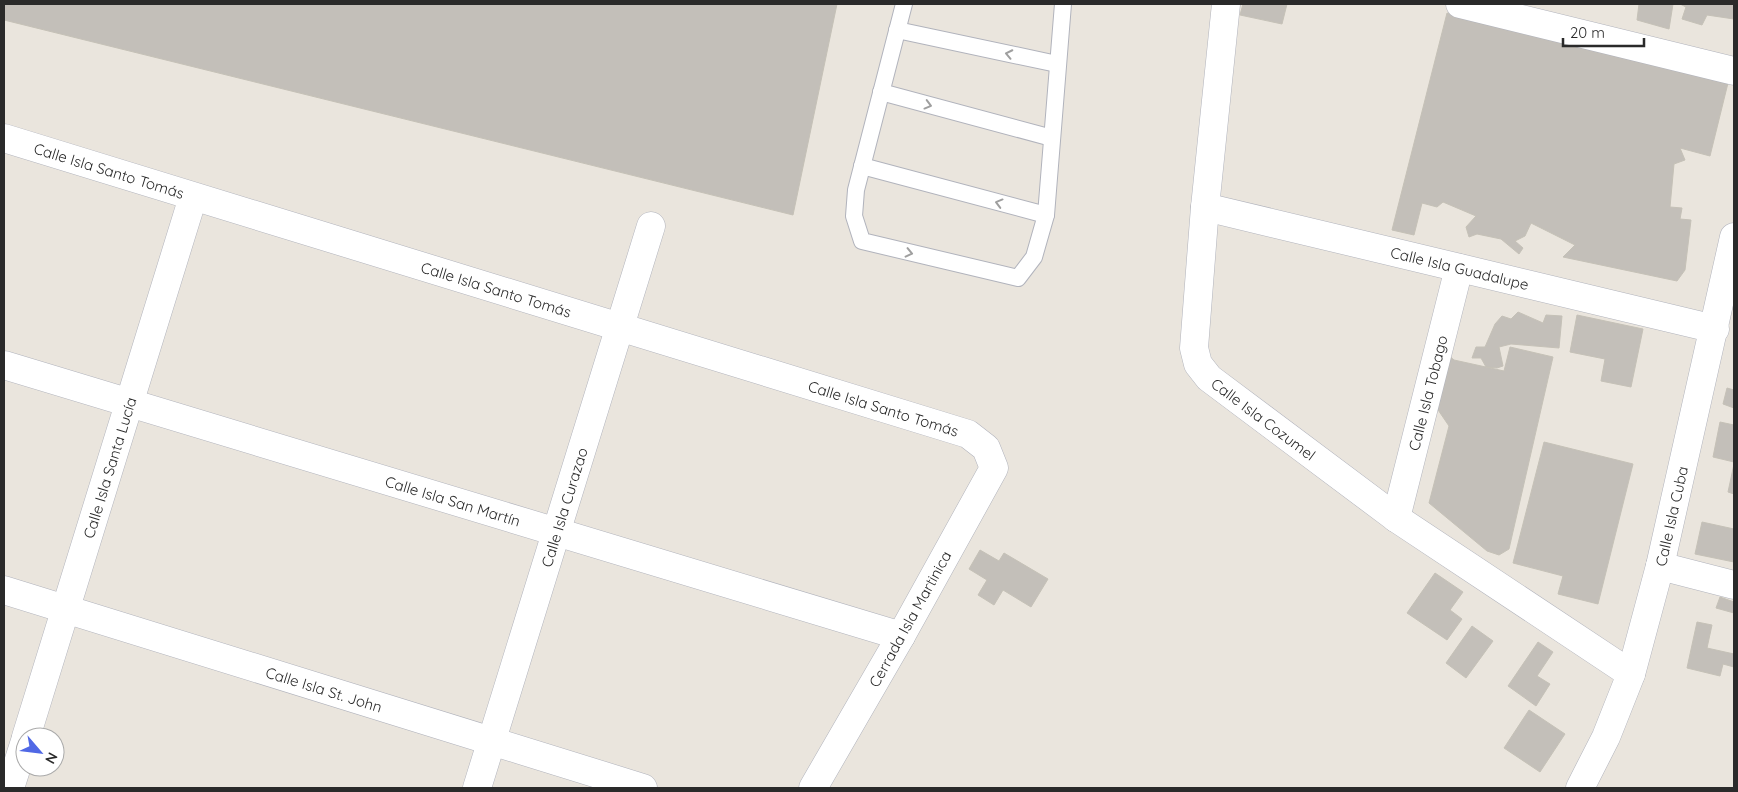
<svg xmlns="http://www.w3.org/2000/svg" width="1738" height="792" font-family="Quicksand,sans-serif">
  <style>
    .building { fill: #c3bfb9; stroke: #c5c1b7 }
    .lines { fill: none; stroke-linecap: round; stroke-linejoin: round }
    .lane-casing { stroke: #b1b3bc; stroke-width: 18 }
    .street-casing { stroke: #b1b3bc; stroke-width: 29 }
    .lane { stroke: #fff; stroke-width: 16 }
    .street { stroke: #fff; stroke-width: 28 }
    .oneway { stroke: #9f9f9f }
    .labels { text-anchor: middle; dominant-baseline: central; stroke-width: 5; stroke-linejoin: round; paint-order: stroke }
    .street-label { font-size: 15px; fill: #2a2a2a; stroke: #fff }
  </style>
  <rect width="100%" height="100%" fill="#eae5dd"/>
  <g class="building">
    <path d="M4 4H837L793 215 4 20Z"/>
    <path d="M1243 4H1287L1282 24 1240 15Z"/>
    <path d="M1639 4H1673L1669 29 1637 20Z"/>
    <path d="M1680 4H1734V19L1707 15 1702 25 1682 19 1686 7Z"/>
    <path d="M1447 13 1728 83 1710 156 1680 148 1685 160 1674 164 1670 207 1682 208 1680 219 1691 220 1685 270 1677 281 1563 257 1575 245 1531 223 1525 236 1515 241 1523 248 1519 254 1501 239 1477 234 1469 237 1466 227 1476 216 1443 202 1437 207 1422 203 1414 235 1392 230Z"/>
    <path d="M1518 312 1543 323 1546 315 1562 316 1559 348 1511 344 1499 347 1503 366 1497 368 1486 367 1481 358H1472L1476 347H1485L1495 324 1502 316 1511 319Z"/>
    <path d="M1577 315 1643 329 1631 387 1601 381 1605 359 1570 352Z"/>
    <path d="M1510 347 1553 357 1509 549 1499 555 1487 551 1429 503 1449 426 1434 404 1448 355 1454 360 1504 371Z"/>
    <path d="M1727 388 1734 390V408L1723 404Z"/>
    <path d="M1720 422 1734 425V462L1713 457Z"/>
    <path d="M1544 442 1633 464 1598 604 1558 594 1563 576 1513 563Z"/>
    <path d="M1734 464V494L1728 492Z"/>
    <path d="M1702 522 1734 529V562L1695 554Z"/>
    <path d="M980 550 999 561 1004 553 1048 579 1031 607 1003 590 994 605 978 595 987 580 969 569Z"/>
    <path d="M1435 573 1463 592 1450 610 1462 619 1447 640 1407 613Z"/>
    <path d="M1720 597 1734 602V613L1716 608Z"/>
    <path d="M1697 622 1712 625 1707 648 1734 654V667L1723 664 1720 676 1687 668Z"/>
    <path d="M1472 626 1493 641 1466 678 1446 663Z"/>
    <path d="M1538 642 1553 652 1537 676 1550 684 1536 706 1508 686Z"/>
    <path d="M1529 710 1565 734 1540 772 1504 748Z"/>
  </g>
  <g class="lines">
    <defs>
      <g id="lane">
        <path d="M904 4 856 190 854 216 862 241 1018 278 1034 257 1046 215 1063 4"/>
        <path d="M897 30 1057 64"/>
        <path d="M881 92 1052 138"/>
        <path d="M862 166 1046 215"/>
      </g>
      <g id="street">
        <path id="s1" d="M1226 4 1205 207 1194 348 1198 364 1209 378 1396 518 1631 674"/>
        <path d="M1460 4 1734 71"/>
        <path id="s2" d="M4 138 968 434 986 448 994 468 901 636 813 788"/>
        <path id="s3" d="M1205 207 1715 329"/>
        <path id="s4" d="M4 365 901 636"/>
        <path id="s5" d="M1396 518 1459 268"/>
        <path d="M1660 566 1734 585"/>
        <path id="s6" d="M4 590 643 788"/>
        <path id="s7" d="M26 737 193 197"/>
        <path d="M10 788 25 741"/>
        <path id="s8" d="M477 788 651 226"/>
        <path id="s9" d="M1580 788 1606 737 1631 674 1660 566 1734 237"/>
      </g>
    </defs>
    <use href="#lane" class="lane-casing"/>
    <use href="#street" class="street-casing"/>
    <use href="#lane" class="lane"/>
    <use href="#street" class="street"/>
  </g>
  <defs><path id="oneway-chevron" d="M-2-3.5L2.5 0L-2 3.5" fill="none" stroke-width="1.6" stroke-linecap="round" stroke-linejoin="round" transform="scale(1.25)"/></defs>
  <g class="oneway">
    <use href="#oneway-chevron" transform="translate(1009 54) rotate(-168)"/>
    <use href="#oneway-chevron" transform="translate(928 105) rotate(15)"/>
    <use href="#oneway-chevron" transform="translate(999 203) rotate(-165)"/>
    <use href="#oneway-chevron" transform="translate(909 253) rotate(13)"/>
  </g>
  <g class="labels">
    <g class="street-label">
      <text stroke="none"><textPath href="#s2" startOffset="110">Calle Isla Santo Tomás</textPath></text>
      <text stroke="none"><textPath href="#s3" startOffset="262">Calle Isla Guadalupe</textPath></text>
      <text stroke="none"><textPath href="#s2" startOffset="515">Calle Isla Santo Tomás</textPath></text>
      <text stroke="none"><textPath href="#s5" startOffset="129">Calle Isla Tobago</textPath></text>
      <text stroke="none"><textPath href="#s2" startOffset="920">Calle Isla Santo Tomás</textPath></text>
      <text stroke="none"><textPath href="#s1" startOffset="448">Calle Isla Cozumel</textPath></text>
      <text stroke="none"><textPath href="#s7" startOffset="282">Calle Isla Santa Lucía</textPath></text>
      <text stroke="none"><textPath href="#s4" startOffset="469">Calle Isla San Martín</textPath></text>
      <text stroke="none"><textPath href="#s8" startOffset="294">Calle Isla Curazao</textPath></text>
      <text stroke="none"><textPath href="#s9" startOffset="288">Calle Isla Cuba</textPath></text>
      <text transform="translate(910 619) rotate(-61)">Cerrada Isla Martinica</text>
      <text stroke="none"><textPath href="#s6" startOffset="335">Calle Isla St. John</textPath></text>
    </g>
  </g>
  <rect width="1738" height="792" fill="none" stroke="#2a2a2a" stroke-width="10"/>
  <g transform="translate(40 752) rotate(118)"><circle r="24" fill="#ffffff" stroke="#aaaaaa"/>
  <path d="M0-4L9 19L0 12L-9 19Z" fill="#5068e5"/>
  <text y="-8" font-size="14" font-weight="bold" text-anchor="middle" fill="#2a2a2a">N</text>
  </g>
  <path d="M1563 38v8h81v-8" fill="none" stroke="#2a2a2a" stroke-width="2.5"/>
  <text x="1570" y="38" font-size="15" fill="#2a2a2a" stroke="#ffffff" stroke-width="4" paint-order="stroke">20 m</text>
</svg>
